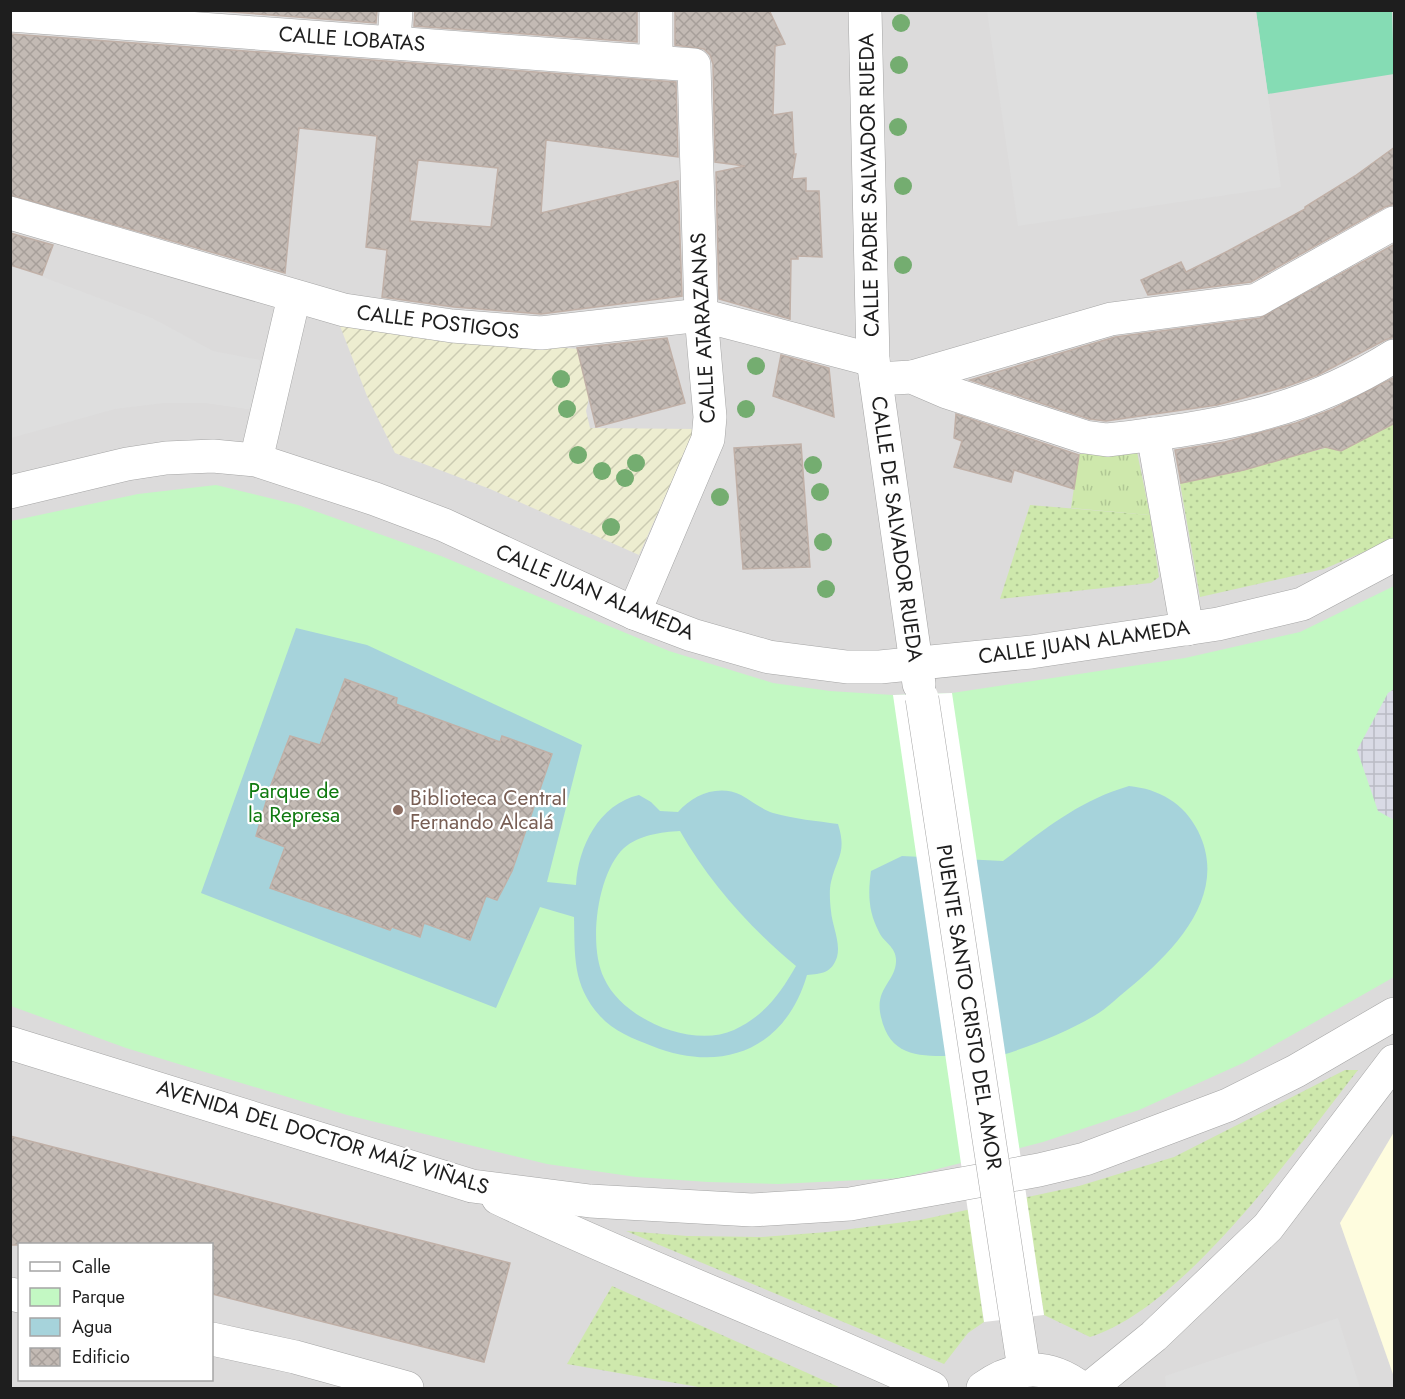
<svg xmlns="http://www.w3.org/2000/svg" width="1405" height="1399" font-family="Jost,sans-serif">
  <style>
    .residential { fill: #dcdbdb; fill-rule: evenodd }
    .education { fill: #fefcde }
    .farmland { fill: url(#farmland-furrows) }
    .grass { fill: url(#grass-tufts) }
    .park { fill: #c3f8c3 }
    .garden { fill: url(#garden-dots) }
    .pitch { fill: #85dcb4 }
    .parking { fill: #dedede }
    .plaza { fill: url(#plaza-grid) }
    .water { fill: #a6d3db; fill-rule: evenodd }
    .pier { fill: #fff }
    .building { fill: url(#building-cross-hatch); stroke: #c0b0a7; stroke-width: 1.5; fill-rule: evenodd }
    .lines { fill: none; stroke-linecap: round; stroke-linejoin: round }
    .minor-casing { stroke: #a5a5a5; stroke-width: 34 }
    .minor { stroke: #fff; stroke-width: 33 }
    .minor-bridge-casing { stroke: #a5a5a5; stroke-width: 34; stroke-linecap: butt }
    .minor-bridge { stroke: #fff; stroke-width: 33 }
    .tree { fill: #74ad70 }
    .education-dot { fill: #8d6e63; stroke: #fff; stroke-width: 2 }
    .labels { text-anchor: middle; dominant-baseline: central; stroke-width: 4.5; stroke-linejoin: round; paint-order: stroke }
    .street-label { font-size: 21px; fill: #1e1e1e; stroke: #fff }
    .park-label { font-size: 21px; fill: #0f7a10; stroke: #fff }
    .education-label { font-size: 21px; fill: #785e54; stroke: #fff; text-anchor: start }
  </style>
  <defs>
    <pattern id="farmland-furrows" width="10" height="10" patternUnits="userSpaceOnUse" patternTransform="scale(1.5)"><rect width="10" height="10" fill="#ededd0"/><path d="M-1 1l2-2M0 10L10 0M9 11l2-2" fill="none" stroke="#cbcbb2"/></pattern>
    <pattern id="grass-tufts" width="24" height="20" patternUnits="userSpaceOnUse" patternTransform="scale(1.5)"><rect width="24" height="20" fill="#cee8ac"/><path d="M3 7l-1-3M5 7V3M7 7l1-3M15 17l-1-3M17 17v-4M19 17l1-3" fill="none" stroke="#b0c794"/></pattern>
    <pattern id="garden-dots" width="8" height="8" patternUnits="userSpaceOnUse" patternTransform="scale(1.5)"><rect width="8" height="8" fill="#cee8ac"/><path d="M2 2h.1M6 6h.1" fill="none" stroke="#b0c794" stroke-width="1.8" stroke-linecap="round"/></pattern>
    <pattern id="plaza-grid" width="8" height="8" patternUnits="userSpaceOnUse" patternTransform="scale(1.5)"><rect width="8" height="8" fill="#d9dae5"/><path d="M0 4h8M4 0v8" fill="none" stroke="#babbc4"/></pattern>
    <pattern id="building-cross-hatch" width="8" height="8" patternUnits="userSpaceOnUse" patternTransform="scale(1.5)"><rect width="8" height="8" fill="#c3bab4"/><path d="M0 0l8 8M0 8l8-8" fill="none" stroke="#a79f9a"/></pattern>
  </defs>
  <rect width="100%" height="100%" fill="#efebe5"/>
  <path class="residential" d="M10 11H1394V1388H11ZM20 1244H212V1380H20Z"/>
  <path class="education" d="M1394 1132V1377L1340 1223Z"/>
  <path class="farmland" d="M340 326 578 349 589 398 586 411 590 428 695 429 639 555 490 489 395 453 367 396Z"/>
  <path class="grass" d="M1137 452 1150 515 1071 508 1079 454Z"/>
  <path class="park" d="M216 485 298 505 441 556 669 651 773 683 830 691 893 695 952 693 1185 658 1300 632 1394 586V977L1243 1063 1139 1110 1043 1142 902 1178 778 1184 708 1182 636 1177 547 1164 347 1115 126 1048 11 1006V521L138 494Z"/>
  <g class="garden">
    <path d="M1394 423V539L1324 569 1200 597 1180 483 1326 448Z"/>
    <path d="M1030 505 1150 515 1159 577 1151 583 1000 599Z"/>
    <path d="M1345 1070H1358C1296 1149 1185 1307 1090 1337L1044 1315 1031 1233 972 1241 984 1322 968 1333 944 1364 626 1231 687 1236 761 1237 828 1232 920 1220 1079 1186 1174 1157Z"/>
    <path d="M612 1286 841 1388H704L567 1364Z"/>
  </g>
  <path class="pitch" d="M1256 11H1392L1394 74 1268 94Z"/>
  <g class="parking">
    <path d="M987 11H1256L1281 187 1018 226Z"/>
    <path d="M11 265 152 318 213 351 260 360 254 410 205 403H164L115 409 11 438Z"/>
    <path d="M1338 1318 1360 1388H1166L1165 1376Z"/>
  </g>
  <path class="plaza" d="M1394 689V820L1378 811 1357 750 1388 693Z"/>
  <g class="water">
    <path d="M296 628 367 645 582 745 547 882 576 885C578 847 599 804 639 795L651 802 660 811 678 812C693 795 718 784 741 795 752 801 761 809 773 813 794 819 817 821 838 824 847 853 837 857 831 882 829 890 830 903 831 911 832 925 841 943 837 957 832 973 821 974 807 975 785 1050 722 1074 652 1046 634 1039 613 1031 600 1016 572 985 575 955 574 917L540 907 496 1008 201 893ZM680 831C709 882 751 929 796 966 780 994 764 1016 734 1030 692 1049 622 1019 604 978 588 946 597 873 624 848 639 835 661 832 680 831Z"/>
    <path d="M1129 786C1159 789 1184 803 1198 831 1229 893 1177 948 1133 985 1120 995 1108 1008 1094 1016 1067 1032 1032 1046 1002 1055 987 1059 967 1056 952 1056 919 1056 890 1057 881 1017 874 989 895 982 896 962 897 947 884 943 879 932 868 911 868 893 871 871L902 856 1003 861C1045 829 1078 801 1129 786Z"/>
  </g>
  <path class="pier" d="M952 693 1044 1315 984 1322 893 695Z"/>
  <g class="building">
    <path d="M206 10H377L376 23Z"/>
    <path d="M415 10H637V42L414 26Z"/>
    <path d="M675 10H769L785 44 775 46 773 115 792 112 794 154H796L792 179 806 178V191H819L822 257 798 256V259H791L790 319 719 299 716 172 745 166 715 162 713 64 710 55 704 49 675 45Z"/>
    <path d="M10 34 676 82 678 157 546 140 541 213 678 181 682 296 541 314 454 307 382 297 387 250 366 247 377 136 299 128 285 273 10 195ZM418 160 498 168 491 227 410 221Z"/>
    <path d="M1395 147V204L1385 207 1251 282 1148 295 1141 280 1181 262 1186 272 1228 251 1305 209V207L1355 176Z"/>
    <path d="M10 233 53 245 42 275 10 265Z"/>
    <path d="M1395 244V337L1385 340 1318 375 1285 387 1217 405 1106 421 1089 419 970 380 1115 337 1260 318Z"/>
    <path d="M667 338 685 403 596 427 577 348Z"/>
    <path d="M781 355 829 368 834 417 773 396Z"/>
    <path d="M1395 377V423L1341 451 1325 447 1244 470 1181 483 1175 450 1225 442 1296 423 1333 409Z"/>
    <path d="M956 414 1079 455 1074 489 1014 470 1011 482 954 467 962 441 954 438Z"/>
    <path d="M801 444 810 567 743 569 734 448Z"/>
    <path d="M345 679 397 698 396 704 500 742 502 736 552 754 512 871 497 900 486 896 470 940 424 923 420 937 392 927 390 930 270 888 285 847 256 836 271 785 290 736 320 745Z"/>
    <path d="M10 1136 510 1263 484 1362 212 1294V1245H10Z"/>
  </g>
  <g class="lines">
    <defs>
      <g id="minor">
        <path d="M656 10V61"/>
        <path d="M865 10 873 360 919 684"/>
        <path d="M10 15 694 65 701 315 710 417 708 439 634 613"/>
        <path d="M394 42 396 10"/>
        <path d="M10 213 344 310 452 326 541 333 701 315 873 360"/>
        <path d="M912 377 1111 319 1257 300 1394 223"/>
        <path d="M876 379 912 377 947 392 1085 437 1107 440C1216 427 1300 415 1394 356"/>
        <path d="M1153 434 1187 629"/>
        <path d="M256 460 294 297"/>
        <path d="M10 492 127 464 166 458 213 456 256 460 375 499 444 525 634 613 692 635 769 657 847 667H880L1031 652 1218 624 1302 604 1394 555"/>
        <path d="M10 1043 472 1186 590 1201 752 1210 850 1204 1039 1170 1085 1159 1228 1105 1296 1071 1394 1014"/>
        <path d="M498 1198C641 1266 789 1322 932 1388"/>
        <path d="M10 1294 20 1296"/>
        <path d="M1016 1317 1024 1369"/>
        <path d="M212 1339 295 1357 407 1388"/>
        <path d="M983 1388C1015 1365 1049 1363 1081 1388"/>
        <path d="M1090 1388 1154 1336 1268 1227 1394 1061"/>
      </g>
    </defs>
    <use href="#minor" class="minor-casing"/>
    <use href="#minor" class="minor"/>
    <defs>
      <path id="minor-bridge" d="M922 698 1016 1317"/>
    </defs>
    <use href="#minor-bridge" class="minor-bridge-casing"/>
    <use href="#minor-bridge" class="minor-bridge"/>
  </g>
  <g class="tree">
    <circle cx="901" cy="23" r="9"/>
    <circle cx="899" cy="65" r="9"/>
    <circle cx="898" cy="127" r="9"/>
    <circle cx="903" cy="186" r="9"/>
    <circle cx="903" cy="265" r="9"/>
    <circle cx="756" cy="366" r="9"/>
    <circle cx="561" cy="379" r="9"/>
    <circle cx="567" cy="409" r="9"/>
    <circle cx="746" cy="409" r="9"/>
    <circle cx="578" cy="455" r="9"/>
    <circle cx="636" cy="463" r="9"/>
    <circle cx="813" cy="465" r="9"/>
    <circle cx="602" cy="471" r="9"/>
    <circle cx="625" cy="478" r="9"/>
    <circle cx="820" cy="492" r="9"/>
    <circle cx="720" cy="497" r="9"/>
    <circle cx="611" cy="527" r="9"/>
    <circle cx="823" cy="542" r="9"/>
    <circle cx="826" cy="589" r="9"/>
  </g>
  <circle class="education-dot" cx="398" cy="810" r="6"/>
  <g class="labels">
    <g class="street-label">
      <text transform="translate(352 39) rotate(4)">CALLE LOBATAS</text>
      <text transform="translate(869 185) rotate(-91)">CALLE PADRE SALVADOR RUEDA</text>
      <text transform="translate(438 322) rotate(7)">CALLE POSTIGOS</text>
      <text transform="translate(703 328) rotate(-93)">CALLE ATARAZANAS</text>
      <text transform="translate(897 529) rotate(82)">CALLE DE SALVADOR RUEDA</text>
      <text transform="translate(595 592) rotate(23)">CALLE JUAN ALAMEDA</text>
      <text transform="translate(1084 642) rotate(-8)">CALLE JUAN ALAMEDA</text>
      <text transform="translate(969 1007) rotate(81)">PUENTE SANTO CRISTO DEL AMOR</text>
      <text transform="translate(323 1137) rotate(17)">AVENIDA DEL DOCTOR MAÍZ VIÑALS</text>
    </g>
    <g class="park-label">
      <text x="294" y="791">Parque de<tspan x="294" dy="24">la Represa</tspan></text>
    </g>
    <g class="education-label">
      <text x="410" y="798">Biblioteca Central<tspan x="410" dy="24">Fernando Alcalá</tspan></text>
    </g>
  </g>
  <rect width="1405" height="1399" fill="none" stroke="#1e1e1e" stroke-width="24"/>
  <rect x="18" y="1243" width="195" height="138" fill="#ffffff" stroke="#a5a5a5" stroke-width="1.5"/>
  <rect x="30" y="1262" width="30" height="9" fill="#ffffff" stroke="#a5a5a5" stroke-width="1.5"/>
  <text x="72" y="1273" font-size="18" fill="#1e1e1e">Calle</text>
  <rect x="30" y="1288" width="30" height="18" fill="#c3f8c3" stroke="#a5a5a5" stroke-width="1.5"/>
  <text x="72" y="1303" font-size="18" fill="#1e1e1e">Parque</text>
  <rect x="30" y="1318" width="30" height="18" fill="#a6d3db" stroke="#a5a5a5" stroke-width="1.5"/>
  <text x="72" y="1333" font-size="18" fill="#1e1e1e">Agua</text>
  <rect x="30" y="1348" width="30" height="18" fill="url(#building-cross-hatch)" stroke="#a5a5a5" stroke-width="1.5"/>
  <text x="72" y="1363" font-size="18" fill="#1e1e1e">Edificio</text>
</svg>
